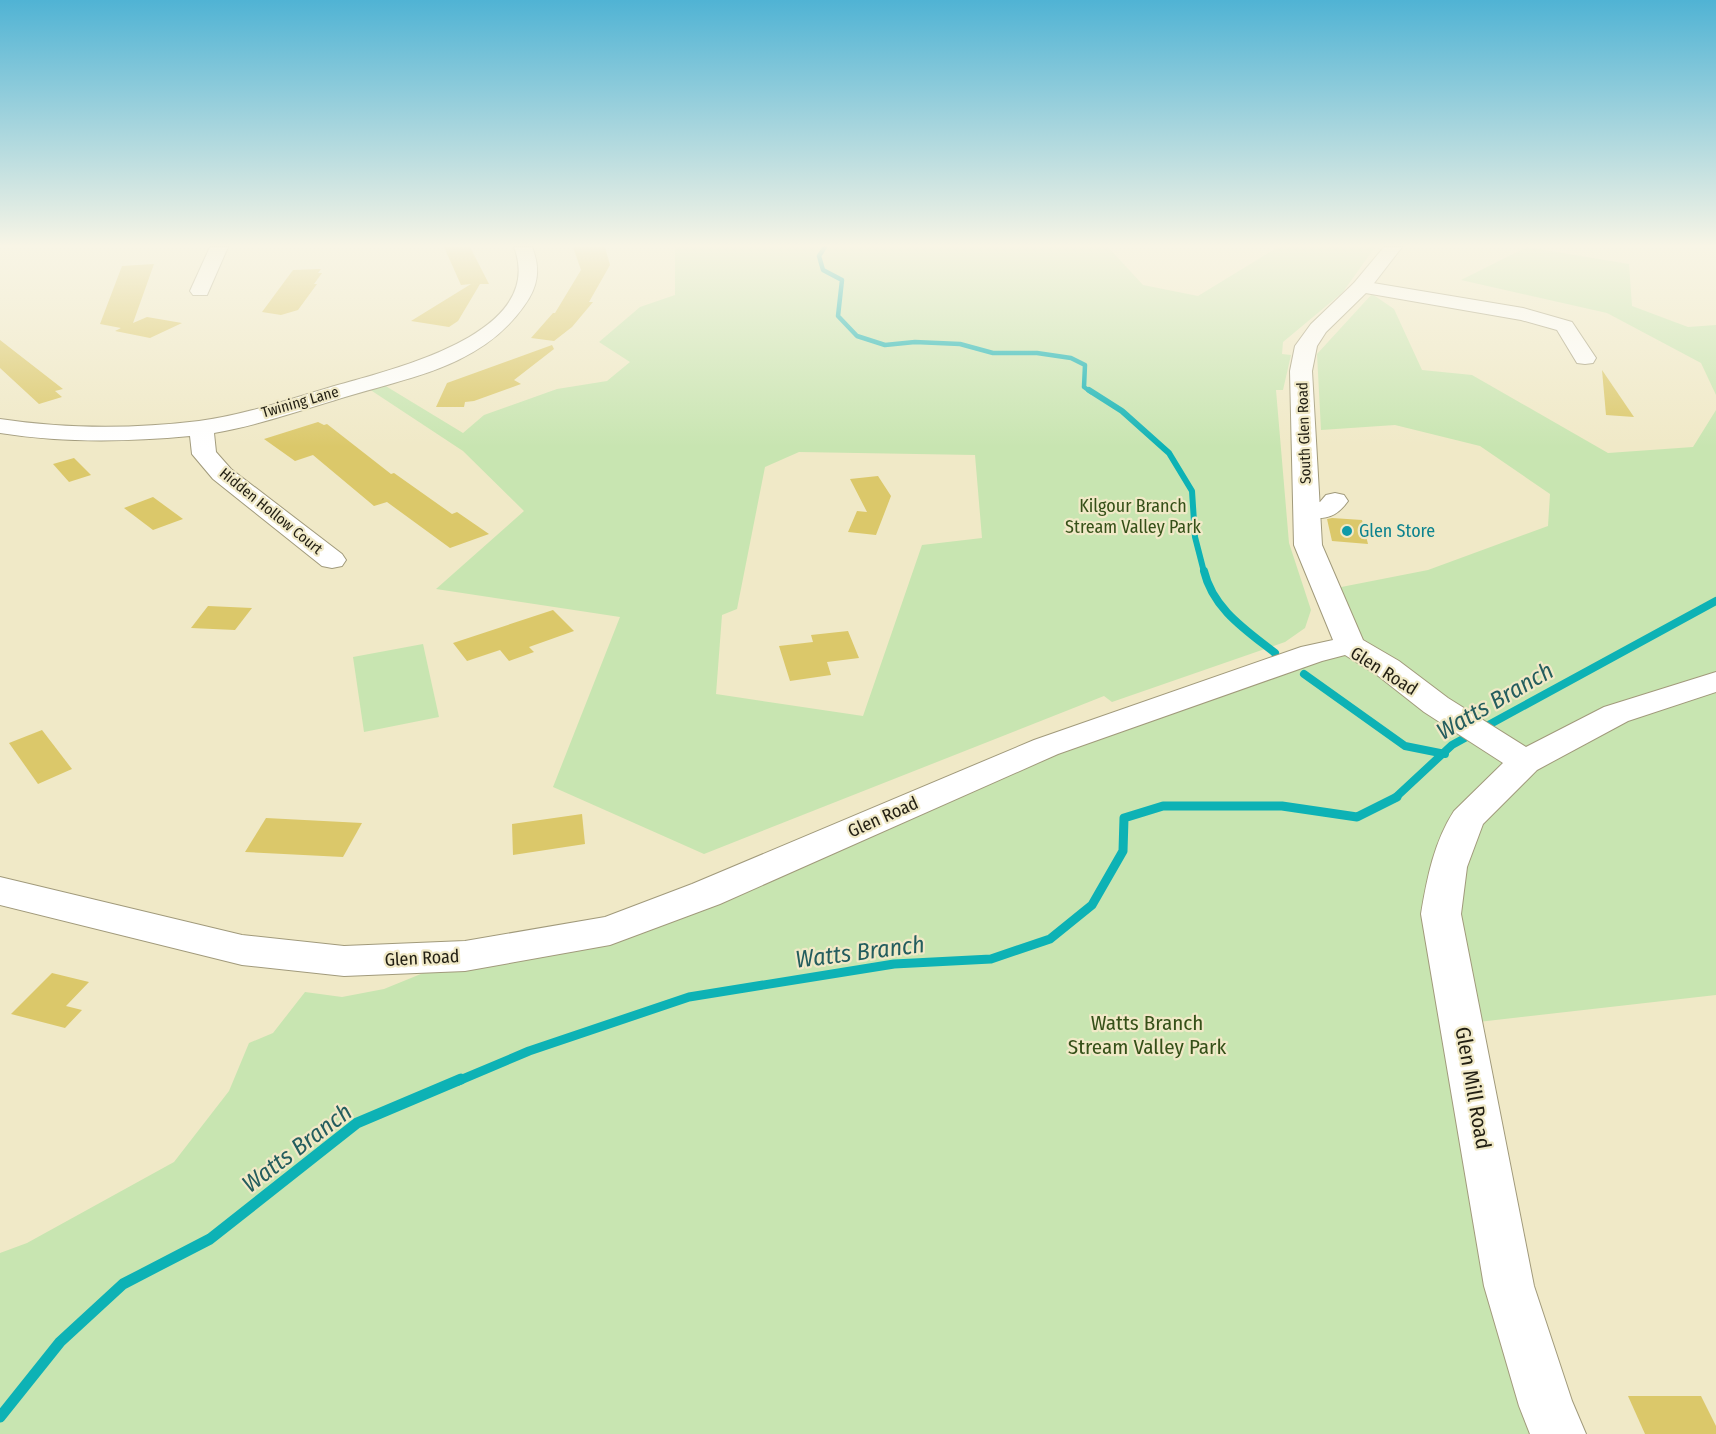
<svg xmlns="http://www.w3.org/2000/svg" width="1716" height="1434" font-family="'Fira Sans Condensed',sans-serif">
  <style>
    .green { fill: #c8e5b1; fill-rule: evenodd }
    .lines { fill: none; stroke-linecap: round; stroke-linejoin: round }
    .stream-far4 { stroke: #0db2b5; stroke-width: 4.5 }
    .stream-far3 { stroke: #0db2b5; stroke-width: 6 }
    .stream-far2 { stroke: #0db2b5; stroke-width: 8 }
    .stream-far1 { stroke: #0db2b5; stroke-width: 9 }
    .stream { stroke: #0db2b5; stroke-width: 11 }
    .building { fill: #dbc86a }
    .minor-casing { stroke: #a19a7b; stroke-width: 2 }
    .major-casing { stroke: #a19a7b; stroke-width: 2 }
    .minor { fill: #fff; fill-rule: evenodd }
    .major { fill: #fff; fill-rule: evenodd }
    .culture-dot { fill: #0f9aa8; stroke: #f0e9c7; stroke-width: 2 }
    .labels { text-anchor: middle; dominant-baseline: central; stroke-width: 4.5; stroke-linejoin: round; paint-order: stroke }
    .far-street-label { font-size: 15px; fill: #221f13; stroke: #f0e9c7 }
    .park-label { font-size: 18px; fill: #355018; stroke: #f0e9c7 }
    .culture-label { font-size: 18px; fill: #0d838f; stroke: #f0e9c7; text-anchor: start }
    .street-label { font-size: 18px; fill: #221f13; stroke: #f0e9c7 }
    .near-park-label { font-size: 21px; fill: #355018; stroke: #f0e9c7 }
    .near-street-label { font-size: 21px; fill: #221f13; stroke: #f0e9c7 }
    .near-water-label { font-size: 24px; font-style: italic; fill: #245d5e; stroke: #f0e9c7 }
  </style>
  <rect width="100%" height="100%" fill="#f0e9c7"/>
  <g class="green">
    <path d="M675 247H1108L1143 285 1198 296 1278 247H1375L1343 292 1283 342 1282 354 1291 355 1283 390H1276L1289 543 1311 610 1305 628 1285 642 1112 702 1104 696 704 854 553 787 620 617 436 589 524 511 463 451 369 389 384 385 463 433 484 415 557 389 607 381 630 362 599 342 640 307 675 295ZM799 452 975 455 982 538 922 545 863 716 716 694 722 615 737 609 765 467Z"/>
    <path d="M1527 247 1629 264 1632 306 1688 327 1716 325V395L1701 363 1607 313 1461 280Z"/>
    <path d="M1372 294 1394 309 1422 370 1472 375 1608 453 1693 447 1716 410V995L1461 1024 1546 1434H0V1253L27 1243 174 1162 229 1091 249 1043 273 1033 305 992 342 997 384 989 465 956 610 931 974 777 1350 645 1326 590 1428 570 1548 526 1550 494 1480 446 1395 425 1321 430 1317 354Z"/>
    <path d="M423 644 439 717 364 732 353 657Z"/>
  </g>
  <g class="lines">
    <path class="stream-far4" d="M825 247 819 256 823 270 842 280 838 316 857 336 885 345 915 342 960 344 993 353H1037L1071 358 1085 365 1084 387 1091 392"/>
    <path class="stream-far3" d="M1089 390 1122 411 1169 453 1192 491 1195 537 1204 572"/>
    <g class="stream-far2">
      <path d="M1204 571C1213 609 1246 630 1275 653"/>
      <path d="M1304 674 1405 746 1445 754"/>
      <path d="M1483 728 1716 601"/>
      <path d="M1395 798 1452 745 1472 734"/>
    </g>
    <path class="stream-far1" d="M458 1081 529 1051 689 997 894 964 991 959 1050 939 1092 905 1123 851 1124 818 1163 806H1282L1357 817 1397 797"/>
    <path class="stream" d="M0 1417 60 1342 123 1284 210 1239 357 1123 461 1079"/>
  </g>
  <g class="building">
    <path d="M444 247H470L489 284H480L458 321 449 327 411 321 471 284 461 285Z"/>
    <path d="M573 247H605L610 265 589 302H593L572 327 554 341 531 338 553 313H555L581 270Z"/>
    <path d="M154 264 133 323 147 317 182 323 150 338 115 331 121 328 100 324 122 266Z"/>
    <path d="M321 269 318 273H322L314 284H317L298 310 281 315 262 312 293 270Z"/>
    <path d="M0 340 63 389 55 391 62 397 39 404 0 368Z"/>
    <path d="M552 345 554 349 514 380 521 384 474 401 465 402 464 407H436L447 383Z"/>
    <path d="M1602 370 1634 417 1606 415Z"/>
    <path d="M318 422 324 425 327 424 391 474 394 473 452 514 457 512 489 534 450 548 387 502 374 506 313 455 295 461 264 439Z"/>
    <path d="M74 458 91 475 69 482 53 464Z"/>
    <path d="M878 476 891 496 876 535 848 532 857 511 867 512 850 479Z"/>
    <path d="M153 497 183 519 153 530 124 508Z"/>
    <path d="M1332 518 1362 520 1368 544 1332 541 1327 519Z"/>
    <path d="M208 606 252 608 235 630 191 628Z"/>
    <path d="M553 610 574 631 529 647 534 652 509 661 500 650 467 661 453 643Z"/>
    <path d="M848 631 859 658 827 662 831 675 790 681 779 646 813 642 811 635Z"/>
    <path d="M42 730 72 769 38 784 9 743Z"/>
    <path d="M582 814 585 844 513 855 512 824Z"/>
    <path d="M266 818 362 823 343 857 245 852Z"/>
    <path d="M52 973 89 982 66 1006 82 1010 65 1028 11 1014Z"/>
    <path d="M1628 1396H1701L1716 1426V1434H1645Z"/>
  </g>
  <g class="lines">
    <defs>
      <g id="minor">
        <path d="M210 247H228L207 295H193L190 291Z"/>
        <path d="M514 247H532C541 269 538 287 524 306 482 366 411 377 345 397 302 410 259 425 214 433L216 452 231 469 342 554 346 560 342 566 332 568 322 566 213 479 192 454 190 436C126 442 63 443 0 433V419C66 429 133 429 199 421 244 415 287 400 331 387 387 370 548 336 514 247Z"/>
        <path d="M1361 281 1523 308 1572 322 1596 358 1593 363 1585 364 1577 363 1557 330 1521 320 1354 291 1351 287 1354 283Z"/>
        <path d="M1335 493 1344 495 1348 501C1334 521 1320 520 1298 515L1294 509 1298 503 1320 502 1326 495Z"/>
      </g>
      <path id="major" d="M1384 247H1402L1368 291 1326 332 1317 346 1312 371 1322 545 1363 640 1399 661 1448 698 1526 747 1604 707 1716 672V692L1628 721 1537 770 1483 824 1467 867 1461 914 1534 1286 1572 1401 1586 1434H1530L1519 1406 1484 1286 1421 914C1427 878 1434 842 1454 811L1503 763 1424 712 1377 675 1345 655 1322 661 1058 754 720 904 610 945 465 971 344 976 242 965 0 905V877L242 935 344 946 465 941 605 917 692 884 1034 740 1301 647 1333 640 1294 545 1290 371 1295 346 1311 324 1354 283Z"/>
    </defs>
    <use href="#minor" class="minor-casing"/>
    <use href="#major" class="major-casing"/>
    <use href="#minor" class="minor"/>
    <use href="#major" class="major"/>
  </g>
  <linearGradient id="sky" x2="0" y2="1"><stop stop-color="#50b3d4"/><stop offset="0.55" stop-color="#f8f5e6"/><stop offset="1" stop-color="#f8f5e6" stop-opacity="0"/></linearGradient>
  <rect width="1716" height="447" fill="url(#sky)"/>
  <circle class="culture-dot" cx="1347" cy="531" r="6"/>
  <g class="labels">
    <g class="far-street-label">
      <text transform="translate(300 402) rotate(-16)">Twining Lane</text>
      <text transform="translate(1304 433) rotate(-92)">South Glen Road</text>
      <text transform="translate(271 511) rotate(39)">Hidden Hollow Court</text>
    </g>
    <g class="park-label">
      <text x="1133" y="506">Kilgour Branch<tspan x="1133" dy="21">Stream Valley Park</tspan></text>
    </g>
    <g class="culture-label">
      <text x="1359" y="531">Glen Store</text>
    </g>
    <g class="street-label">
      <text transform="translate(1384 671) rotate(32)">Glen Road</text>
      <text transform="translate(883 817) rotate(-24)">Glen Road</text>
      <text transform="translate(422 958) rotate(-3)">Glen Road</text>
    </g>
    <g class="near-park-label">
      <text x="1147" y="1023">Watts Branch<tspan x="1147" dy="24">Stream Valley Park</tspan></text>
    </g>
    <g class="near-street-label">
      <text transform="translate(1473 1088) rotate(80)">Glen Mill Road</text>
    </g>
    <g class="near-water-label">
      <text transform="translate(1495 701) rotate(-30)">Watts Branch</text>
      <text transform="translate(860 952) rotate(-7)">Watts Branch</text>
      <text transform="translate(297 1148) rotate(-37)">Watts Branch</text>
    </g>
  </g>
</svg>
